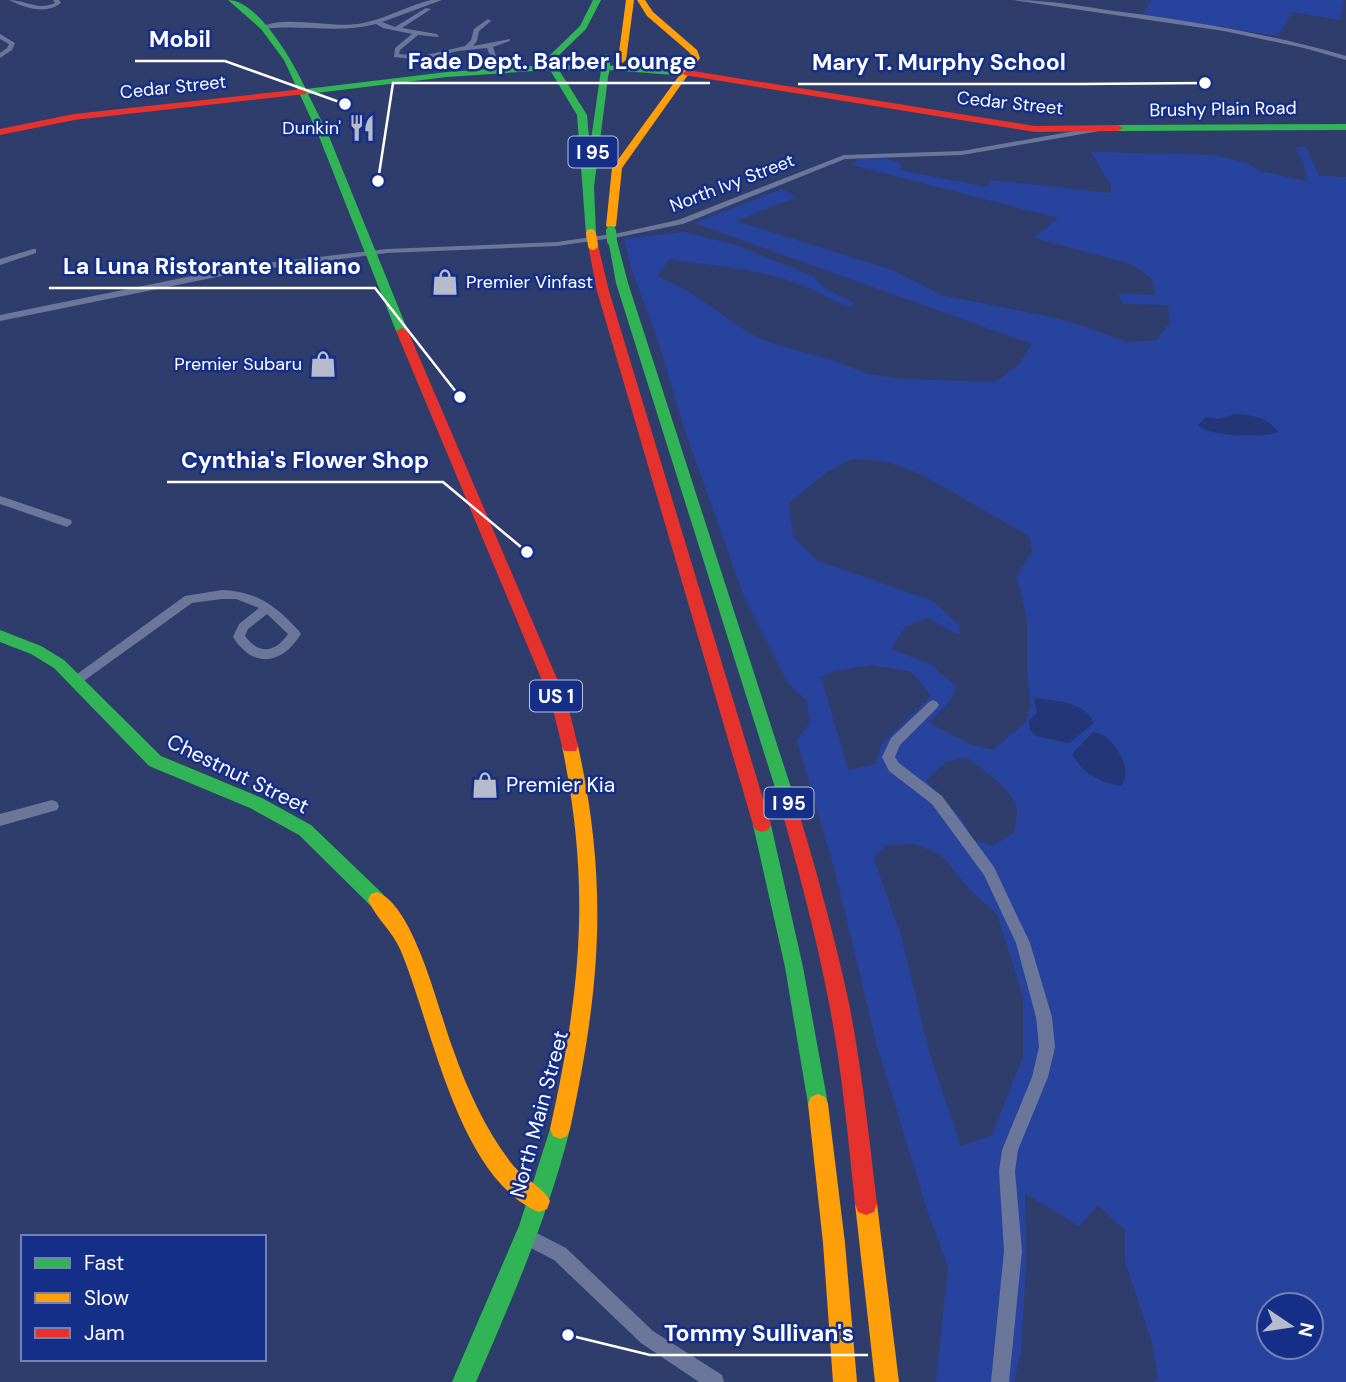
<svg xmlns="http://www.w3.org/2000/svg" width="1346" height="1382" font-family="'DM Sans',sans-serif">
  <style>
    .green { fill: #28439e; fill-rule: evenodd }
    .water { fill: #233677 }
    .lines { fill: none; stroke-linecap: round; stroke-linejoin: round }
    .street { fill: #6b769b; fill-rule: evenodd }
    .fast { fill: #30b455; fill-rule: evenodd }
    .slow { fill: #ff9f0a; fill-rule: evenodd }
    .jam { fill: #e5322d; fill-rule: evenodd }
    .fast-bridge-far1 { stroke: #30b455; stroke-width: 9 }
    .fast-bridge { stroke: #30b455; stroke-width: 10 }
    .slow-bridge { stroke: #ff9f0a; stroke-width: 10 }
    .labels { text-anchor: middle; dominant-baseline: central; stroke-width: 5; stroke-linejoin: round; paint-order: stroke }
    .far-street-label { font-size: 18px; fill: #fff; stroke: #152e87 }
    .far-poi-label { font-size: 18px; fill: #fff; stroke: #152e87; text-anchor: end }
    .shield { fill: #152e87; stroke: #b9c0db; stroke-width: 2 }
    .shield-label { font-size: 19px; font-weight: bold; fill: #fff }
    .street-label { font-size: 21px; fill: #fff; stroke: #152e87 }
    .poi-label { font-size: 21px; fill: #fff; stroke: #152e87; text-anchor: start }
    .leader { fill: none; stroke: #fff; stroke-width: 2.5 }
    .callout-dot { fill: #fff; stroke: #152e87; stroke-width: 2.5 }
    .callout-label { font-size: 23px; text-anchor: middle; font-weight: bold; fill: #fff; stroke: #152e87; stroke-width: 5; stroke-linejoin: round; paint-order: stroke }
  </style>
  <rect width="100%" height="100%" fill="#2f3d6d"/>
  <g class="green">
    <path d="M1151 0H1344L1340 20 1292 12 1278 36 1143 15Z"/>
    <path d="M1295 147H1306L1319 176 1346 177V1382H1154L1158 1378 1152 1342 1125 1261V1230L1098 1206 1079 1226 1025 1193 1026 1265 1021 1352 1014 1382H936L948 1267 927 1210 876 1042 835 871 797 740 810 723 807 701 788 683 744 597 682 422 657 337 631 268 624 239 684 232 736 245 813 276 824 288 854 303 849 307C834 301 820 293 805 286 763 269 714 266 670 259L657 276 688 291 749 333 773 344 835 361 868 374 903 379 996 382 1019 364 1032 344 694 223 782 189 796 197 736 221 892 270 942 295 1051 317 1086 327 1126 342 1156 340 1170 323 1168 305 1123 304 1118 294 1156 295 1151 278 1131 264 1034 238 1058 218 853 165 858 159 885 158 902 164 899 170 987 187 990 180 1111 193V186L1091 152 1212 155 1248 163 1259 171 1307 181 1304 163ZM852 459 884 461 921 474 1029 536 1032 551 1017 576 1027 620V671L1031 705 1026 722 993 750 972 745 929 723 951 700 956 686 930 664 891 649 905 627 927 618 960 635 959 625 933 601 818 561 793 537 789 503 827 472ZM872 665 912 672 931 696 881 745 876 764 848 770 821 677 835 671ZM1034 698 1068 703 1092 718 1037 713ZM967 758C981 767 1016 792 1017 810 1017 817 1015 826 1014 833L992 846 972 839 961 818 926 781 947 761ZM914 844 940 854 975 895 997 914 1023 996V1057L992 1135 961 1146 929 1052 901 936 874 859 885 845ZM1269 1305H1311V1347H1269Z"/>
  </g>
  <g class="water">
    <path d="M1234 414C1249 414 1270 418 1278 432 1263 438 1208 437 1198 425L1206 417 1219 419Z"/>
    <path d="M1034 698C1054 701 1085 701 1094 723L1069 743 1036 736 1030 730 1029 720 1037 713Z"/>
    <path d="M1093 732C1113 733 1135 771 1121 786 1100 782 1083 774 1072 754Z"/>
  </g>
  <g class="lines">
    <g class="street">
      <path d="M9 0C25 0 39 11 55 3L53 0H59L61 3C46 15 25 8 9 0Z"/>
      <path d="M431 0H442L382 22 395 27 426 8 431 9 402 28 437 34 439 37 418 35 400 50 399 54 422 56 465 46 471 40 474 29 488 19 491 21 479 31 477 41 473 46 510 39V41L493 47 500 69 495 68 487 48 458 51 422 60 394 57 395 48 412 34 383 28 376 24C339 34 301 24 264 29L261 27C287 15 329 28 358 24 384 20 406 6 431 0Z"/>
      <path d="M1013 0C1047 0 1081 6 1114 11 1193 21 1270 34 1346 56V60L1304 48 1224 31Z"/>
      <path d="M0 34 15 43 12 50 0 58V53L7 48 9 44 0 39Z"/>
      <path d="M1097 127 1101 129 1100 131 962 155 845 159 683 224 619 237 557 246 387 253 241 272 0 321V315L241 266 387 249 557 242 619 233 678 220 844 155 962 151Z"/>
      <path d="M33 249H36V253L0 265V259Z"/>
      <path d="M0 496 71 520 72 523 67 527 0 504Z"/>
      <path d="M222 590C258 592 275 605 299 631L301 634C282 665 253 669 233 637L239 624 259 608 236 599H222L192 603 81 683H73L71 680 73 677 185 596ZM267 614 288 634C275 653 259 655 245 636L248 629Z"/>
      <path d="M933 700 937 702 939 705 937 708 900 745 895 757 899 763 942 796 994 867 1030 943 1052 1017 1055 1047 1048 1077 1018 1150 1015 1171 1022 1251 1009 1382H991L1004 1251 999 1171 1002 1150 1032 1077 1039 1047 1036 1017 1016 943 984 875 932 804 889 771 882 757 891 738 929 702Z"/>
      <path d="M52 800 57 802 59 806 57 810 0 826V814Z"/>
      <path d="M527 1228 566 1248 653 1331 722 1375 724 1382H699L641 1343 554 1260 521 1243 518 1237 521 1231Z"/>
    </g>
    <g class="fast">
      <path d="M228 0C259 0 294 64 306 89L447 72 547 65 546 59 580 26 593 0H601L586 29 553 61 556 65 638 66 687 70 691 73 687 76 609 70 594 187 596 234 591 237 586 234 577 115 550 70 447 77 308 94 328 134 408 331 402 334 396 331 318 134 284 60 261 29ZM559 70H601L590 147 587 115Z"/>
      <path d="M1346 124V130L1118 131 1113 128 1118 125Z"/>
      <path d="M608 239 617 241 628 283 794 797 792 802 786 804 780 802 778 797 616 283Z"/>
      <path d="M0 630 41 646 64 660 161 756 262 798 311 825 383 894 386 900 383 906 377 908 371 906 299 835 250 808 149 766 54 668 31 654 0 642Z"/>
      <path d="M762 818 768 820 771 825 803 967 828 1104 825 1111 818 1114 811 1111 808 1104 785 967 753 825 756 820Z"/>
      <path d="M560 1119 567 1122 570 1129C548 1217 512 1299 476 1382H452L519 1226 550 1129 553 1122Z"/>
    </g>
    <g class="slow">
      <path d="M626 0H634L626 60 622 63 618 60Z"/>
      <path d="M637 0H645L653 12 697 50 700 58 622 168 616 226 611 229 606 226 612 168 692 58 690 53 647 16Z"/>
      <path d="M570 739 576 741 578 746C609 886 600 990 570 1129L567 1136 560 1139 553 1136 550 1129C581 990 591 887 562 746L564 741Z"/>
      <path d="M377 892C415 906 439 1013 453 1049 467 1089 486 1131 512 1164 522 1177 544 1188 550 1201L547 1209 539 1212C457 1178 432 1023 400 949 392 931 376 918 368 900L371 894Z"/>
      <path d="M818 1094 825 1097 828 1104 845 1243 857 1382H833L823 1243 808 1104 811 1097Z"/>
      <path d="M866 1193 874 1196 877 1204 899 1382H875L855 1204 858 1196Z"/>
    </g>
    <g class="jam">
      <path d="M687 70 1035 126 1118 125 1123 128 1118 131 1035 132 684 75 683 73Z"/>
      <path d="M303 89 307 92 306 94 74 120 0 135V129L74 114Z"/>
      <path d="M593 242 598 245 609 291 771 825 768 830 762 832 756 830 753 825 597 291 588 245Z"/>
      <path d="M402 328 408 331 567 702 578 746 576 751H564L562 746 551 702 396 331Z"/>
      <path d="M786 790 792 792 794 797C815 865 834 934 849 1003 862 1070 869 1137 877 1204L874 1212 866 1215 858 1212 855 1204C848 1137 842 1070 829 1003 816 934 797 865 778 797L780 792Z"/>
    </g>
    <path class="fast-bridge-far1" d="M605 71 606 59"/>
    <path class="fast-bridge" d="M611 231 612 241"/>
    <path class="slow-bridge" d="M591 234 593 245"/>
  </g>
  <defs>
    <symbol id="restaurant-bare" viewBox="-9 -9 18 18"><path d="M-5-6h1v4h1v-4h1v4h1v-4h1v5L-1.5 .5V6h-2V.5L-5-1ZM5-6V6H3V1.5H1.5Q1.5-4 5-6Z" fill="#b6bbcc" stroke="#152e87" stroke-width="2.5" paint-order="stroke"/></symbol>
    <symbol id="shop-bare" viewBox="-9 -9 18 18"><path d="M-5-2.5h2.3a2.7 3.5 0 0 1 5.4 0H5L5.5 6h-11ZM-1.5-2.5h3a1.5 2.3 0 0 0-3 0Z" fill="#b6bbcc" stroke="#152e87" stroke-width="2.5" paint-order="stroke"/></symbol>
  </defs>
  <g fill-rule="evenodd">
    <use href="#restaurant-bare" x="343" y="109" width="38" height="38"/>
    <use href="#shop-bare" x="426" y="263" width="38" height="38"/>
    <use href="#shop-bare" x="304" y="345" width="38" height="38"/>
    <use href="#shop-bare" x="466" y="766" width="38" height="38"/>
  </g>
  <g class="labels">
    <g class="far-street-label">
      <text transform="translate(173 87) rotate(-6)">Cedar Street</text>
      <text transform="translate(1010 103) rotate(6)">Cedar Street</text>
      <text transform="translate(1223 109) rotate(-1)">Brushy Plain Road</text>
      <text transform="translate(732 183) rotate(-21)">North Ivy Street</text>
    </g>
    <g class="far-poi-label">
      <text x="341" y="128">Dunkin'</text>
      <text x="466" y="282" text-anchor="start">Premier Vinfast</text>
      <text x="302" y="364">Premier Subaru</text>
    </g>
    <g class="shield">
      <rect x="568.5" y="136.5" width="49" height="31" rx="5"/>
      <rect x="530" y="680.5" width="52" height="31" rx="5"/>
      <rect x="764.5" y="787.5" width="49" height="31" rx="5"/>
    </g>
    <g class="shield-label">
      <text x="593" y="152">I 95</text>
      <text x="556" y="696">US 1</text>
      <text x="789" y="803">I 95</text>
    </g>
    <g class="street-label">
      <text transform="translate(238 774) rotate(26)">Chestnut Street</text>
      <text transform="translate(539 1114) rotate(-75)">North Main Street</text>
    </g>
    <g class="poi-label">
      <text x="506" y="785">Premier Kia</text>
    </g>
  </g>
  <path class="leader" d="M345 104L225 61H135M378 181L393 83H710M1205 83L1080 84H798M460 397L375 288H49M527 552L443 482H167M568 1335L650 1355H868"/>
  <g class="callout-dot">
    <circle cx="345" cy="104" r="7"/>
    <circle cx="378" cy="181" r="7"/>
    <circle cx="1205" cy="83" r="7"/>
    <circle cx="460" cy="397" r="7"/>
    <circle cx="527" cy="552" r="7"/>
    <circle cx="568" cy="1335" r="7"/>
  </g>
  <g class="callout-label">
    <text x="180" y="47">Mobil</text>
    <text x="552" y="69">Fade Dept. Barber Lounge</text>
    <text x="939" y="70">Mary T. Murphy School</text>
    <text x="212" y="274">La Luna Ristorante Italiano</text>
    <text x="305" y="468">Cynthia's Flower Shop</text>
    <text x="759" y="1341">Tommy Sullivan's</text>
  </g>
  <rect x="21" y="1235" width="245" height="126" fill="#152e87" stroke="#7382b7" stroke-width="2"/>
  <rect x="35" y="1258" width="35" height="10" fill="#30b455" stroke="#7382b7" stroke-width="2"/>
  <text x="84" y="1270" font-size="21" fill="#ffffff">Fast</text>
  <rect x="35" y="1293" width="35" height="10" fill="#ff9f0a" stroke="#7382b7" stroke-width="2"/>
  <text x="84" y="1305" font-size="21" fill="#ffffff">Slow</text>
  <rect x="35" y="1328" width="35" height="10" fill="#e5322d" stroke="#7382b7" stroke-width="2"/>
  <text x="84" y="1340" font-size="21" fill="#ffffff">Jam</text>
  <g transform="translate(1290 1326) rotate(103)"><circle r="33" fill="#152e87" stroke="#7382b7" stroke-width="2"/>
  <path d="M0-5L12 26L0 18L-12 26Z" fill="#b6bbcc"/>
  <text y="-10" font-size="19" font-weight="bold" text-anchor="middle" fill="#ffffff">N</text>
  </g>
</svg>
